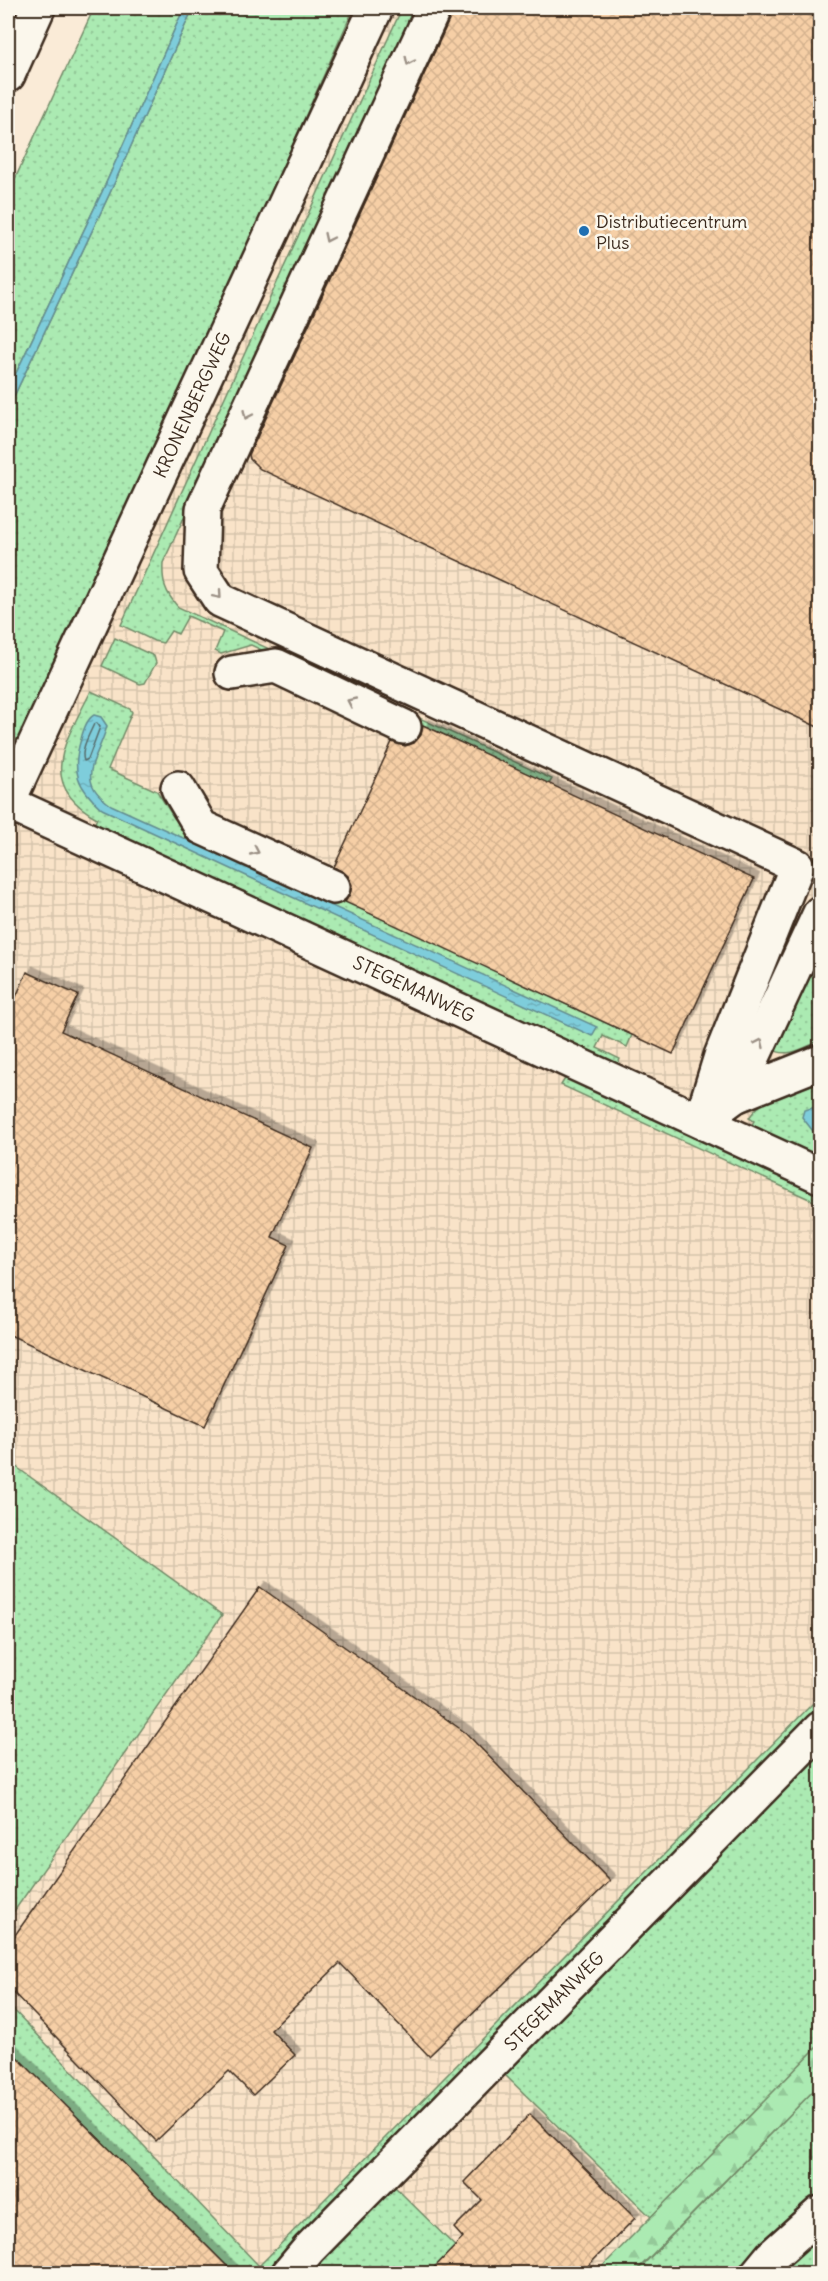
<svg xmlns="http://www.w3.org/2000/svg" width="828" height="2281" font-family="Delius,sans-serif">
  <style>
    .industrial { fill: url(#industrial-grid) }
    .grass { fill: url(#grass-dots); stroke: #738a68; stroke-width: 1.5 }
    .forest { fill: url(#forest-firs); stroke: #738a68; stroke-width: 1.5 }
    .water { fill: url(#water-ripples); stroke: #638c8f; stroke-width: 1.5 }
    .lines { fill: none; stroke-linecap: round; stroke-linejoin: round }
    .shore { stroke: #566b6a; stroke-width: 1.5 }
    .building { fill: url(#building-cross-hatch); stroke: #3b2a1e; stroke-width: 1.5; filter: url(#shadow) }
    .minor-casing { stroke: #3b2a1e; stroke-width: 38 }
    .highway-casing { stroke: #3b2a1e; stroke-width: 38 }
    .minor { stroke: #fbf7ec; stroke-width: 33 }
    .highway { stroke: #fbf7ec; stroke-width: 33 }
    .oneway { stroke: #9b9085 }
    .poi-dot { fill: #1f6fb2; stroke: #fbf7ec; stroke-width: 2 }
    .labels { text-anchor: middle; dominant-baseline: central; stroke-width: 5; stroke-linejoin: round; paint-order: stroke }
    .poi-label { font-size: 18px; fill: #3b2a1e; stroke: #fbf7ec; text-anchor: start }
    .street-label { font-size: 18px; fill: #3b2a1e; stroke: #fbf7ec }
  </style>
  <defs>
    <pattern id="industrial-grid" width="8" height="8" patternUnits="userSpaceOnUse" patternTransform="scale(1.5)"><rect width="8" height="8" fill="#f9e3c8"/><path d="M0 4h8M4 0v8" fill="none" stroke="#d6c3ab"/></pattern>
    <pattern id="grass-dots" width="8" height="8" patternUnits="userSpaceOnUse" patternTransform="scale(1.5)"><rect width="8" height="8" fill="#abeab2"/><path d="M2 2h.1M6 6h.1" fill="none" stroke="#94c999" stroke-width="1.8" stroke-linecap="round"/></pattern>
    <pattern id="forest-firs" width="22" height="20" patternUnits="userSpaceOnUse" patternTransform="scale(1.5)"><rect width="22" height="20" fill="#abeab2"/><path d="M5 1l3.5 6h-7zM16 11l3.5 6h-7z" fill="#94c999"/></pattern>
    <pattern id="water-ripples" width="26" height="14" patternUnits="userSpaceOnUse" patternTransform="scale(1.5)"><rect width="26" height="14" fill="#7ecddb"/><path d="M2 4q2-2 4 0t4 0M15 11q2-2 4 0t4 0" fill="none" stroke="#6eb0bc"/></pattern>
    <pattern id="building-cross-hatch" width="8" height="8" patternUnits="userSpaceOnUse" patternTransform="scale(1.5)"><rect width="8" height="8" fill="#f6cfa6"/><path d="M0 0l8 8M0 8l8-8" fill="none" stroke="#d4b28e"/></pattern>
    <filter id="shadow"><feDropShadow dx="5.5" dy="-5.5" stdDeviation="0" flood-color="#0004"/></filter>
  </defs>
  <rect width="100%" height="100%" fill="#faebd7"/>
  <filter id="ink" filterUnits="userSpaceOnUse"><feTurbulence type="fractalNoise" baseFrequency=".0167" numOctaves="2"/><feDisplacementMap in="SourceGraphic" scale="12" xChannelSelector="R" yChannelSelector="G"/><feConvolveMatrix kernelMatrix="1 2 1 2 8 2 1 2 1" color-interpolation-filters="sRGB"/></filter>
  <g filter="url(#ink)">
    <path class="industrial" d="M316 8H820V2074L619 2273 8 2274V679Z"/>
    <g class="grass">
      <path d="M94 8H184L102 192 8 390V194Z"/>
      <path d="M193 8H354L235 273 8 761V409L109 195Z"/>
      <path d="M402 8H419L163 563C162 582 165 592 178 607L552 779 549 784 251 645 221 654 215 651 223 632 188 616 178 634 171 631 163 643 154 641 121 625Z"/>
      <path d="M115 638 154 656 156 663 145 683 140 684 102 666Z"/>
      <path d="M91 691 130 709 132 712 108 769 157 791 174 818 181 824 632 1035 627 1047 603 1036 597 1048 620 1059 617 1066 94 825 97 818C34 784 67 739 91 691Z"/>
      <path d="M820 931V1041C805 1047 787 1059 772 1049Z"/>
      <path d="M566 1077 820 1195V1204L561 1085Z"/>
      <path d="M820 1078V1161L750 1128 754 1121 749 1118C765 1093 794 1089 820 1078Z"/>
      <path d="M8 1461 222 1615 8 1920Z"/>
      <path d="M820 1696V1707L299 2237 281 2256 270 2273H8V2004L259 2266Z"/>
      <path d="M820 1753V2044L651 2217 504 2074Z"/>
      <path d="M820 2084V2205L748 2273 634 2274Z"/>
      <path d="M394 2186 482 2273 308 2274Z"/>
      <path d="M820 2223V2273L766 2274Z"/>
    </g>
    <path class="forest" d="M820 2044V2084L634 2273H596Z"/>
    <g class="water">
      <path d="M184 8H193L109 195 8 409V390L102 192Z"/>
      <path d="M94 715 101 717 107 726C98 760 73 779 111 805L597 1027 592 1036 102 809C77 787 71 771 81 739 83 731 87 719 94 715Z"/>
      <path d="M820 1106V1140L802 1117 804 1110Z"/>
    </g>
    <g class="lines">
      <path class="shore" d="M97 723 100 727 88 759 84 761C80 750 89 735 94 724Z"/>
    </g>
    <g class="building">
      <path d="M453 8H796L820 19V728L260 469 250 459 249 455 451 16Z"/>
      <path d="M423 725 754 879 673 1054 345 902 350 894 352 885 348 876 334 867 392 742 405 746 414 743 421 735Z"/>
      <path d="M27 972 78 995 61 1031 313 1148 272 1237 289 1245 205 1426 8 1334V1015Z"/>
      <path d="M260 1587 466 1733 610 1881 429 2056 340 1963 271 2030 295 2055 253 2095 229 2071 156 2141 8 1987V1945Z"/>
      <path d="M8 2048 203 2242 235 2274H8Z"/>
      <path d="M530 2114 635 2218 580 2274H428L463 2238 454 2228 482 2200 464 2182Z"/>
    </g>
    <g class="lines">
      <defs>
        <g id="minor">
          <path d="M434 8 203 509 201 571 220 600 797 866 721 1056 701 1121 735 1096 820 1062"/>
          <path d="M232 673 276 666 404 727"/>
          <path d="M178 788 201 827 333 887"/>
          <path d="M8 802 376 8"/>
          <path d="M8 803 820 1176"/>
          <path d="M735 1096 820 913"/>
          <path d="M288 2274 309 2249 820 1729"/>
          <path d="M757 2274 771 2257 820 2213"/>
        </g>
        <path id="highway" d="M8 75 38 8"/>
      </defs>
      <use href="#minor" class="minor-casing"/>
      <use href="#highway" class="highway-casing"/>
      <use href="#minor" class="minor"/>
      <use href="#highway" class="highway"/>
    </g>
    <defs><path id="oneway-chevron" d="M-2-3.5L2.5 0L-2 3.5" fill="none" stroke-width="1.6" stroke-linecap="round" stroke-linejoin="round" transform="scale(1.5)"/></defs>
    <g class="oneway">
      <use href="#oneway-chevron" transform="translate(409 61) rotate(115)"/>
      <use href="#oneway-chevron" transform="translate(328 238) rotate(115)"/>
      <use href="#oneway-chevron" transform="translate(247 415) rotate(115)"/>
      <use href="#oneway-chevron" transform="translate(218 595) rotate(49)"/>
      <use href="#oneway-chevron" transform="translate(351 702) rotate(-155)"/>
      <use href="#oneway-chevron" transform="translate(255 851) rotate(25)"/>
      <use href="#oneway-chevron" transform="translate(760 1043) rotate(-65)"/>
    </g>
  </g>
  <circle class="poi-dot" cx="584" cy="231" r="6"/>
  <g class="labels">
    <g class="poi-label">
      <text x="596" y="221">Distributiecentrum<tspan x="596" dy="21">Plus</tspan></text>
    </g>
    <g class="street-label">
      <text transform="translate(192 405) rotate(-65)">KRONENBERGWEG</text>
      <text transform="translate(414 989) rotate(25)">STEGEMANWEG</text>
      <text transform="translate(554 2001) rotate(-45)">STEGEMANWEG</text>
    </g>
  </g>
  <rect width="828" height="2281" fill="none" stroke="#fbf7ec" stroke-width="30"/>
  <rect x="15" y="15" width="798" height="2251" fill="none" stroke="#3b2a1e" stroke-width="2" filter="url(#ink)"/>
</svg>
